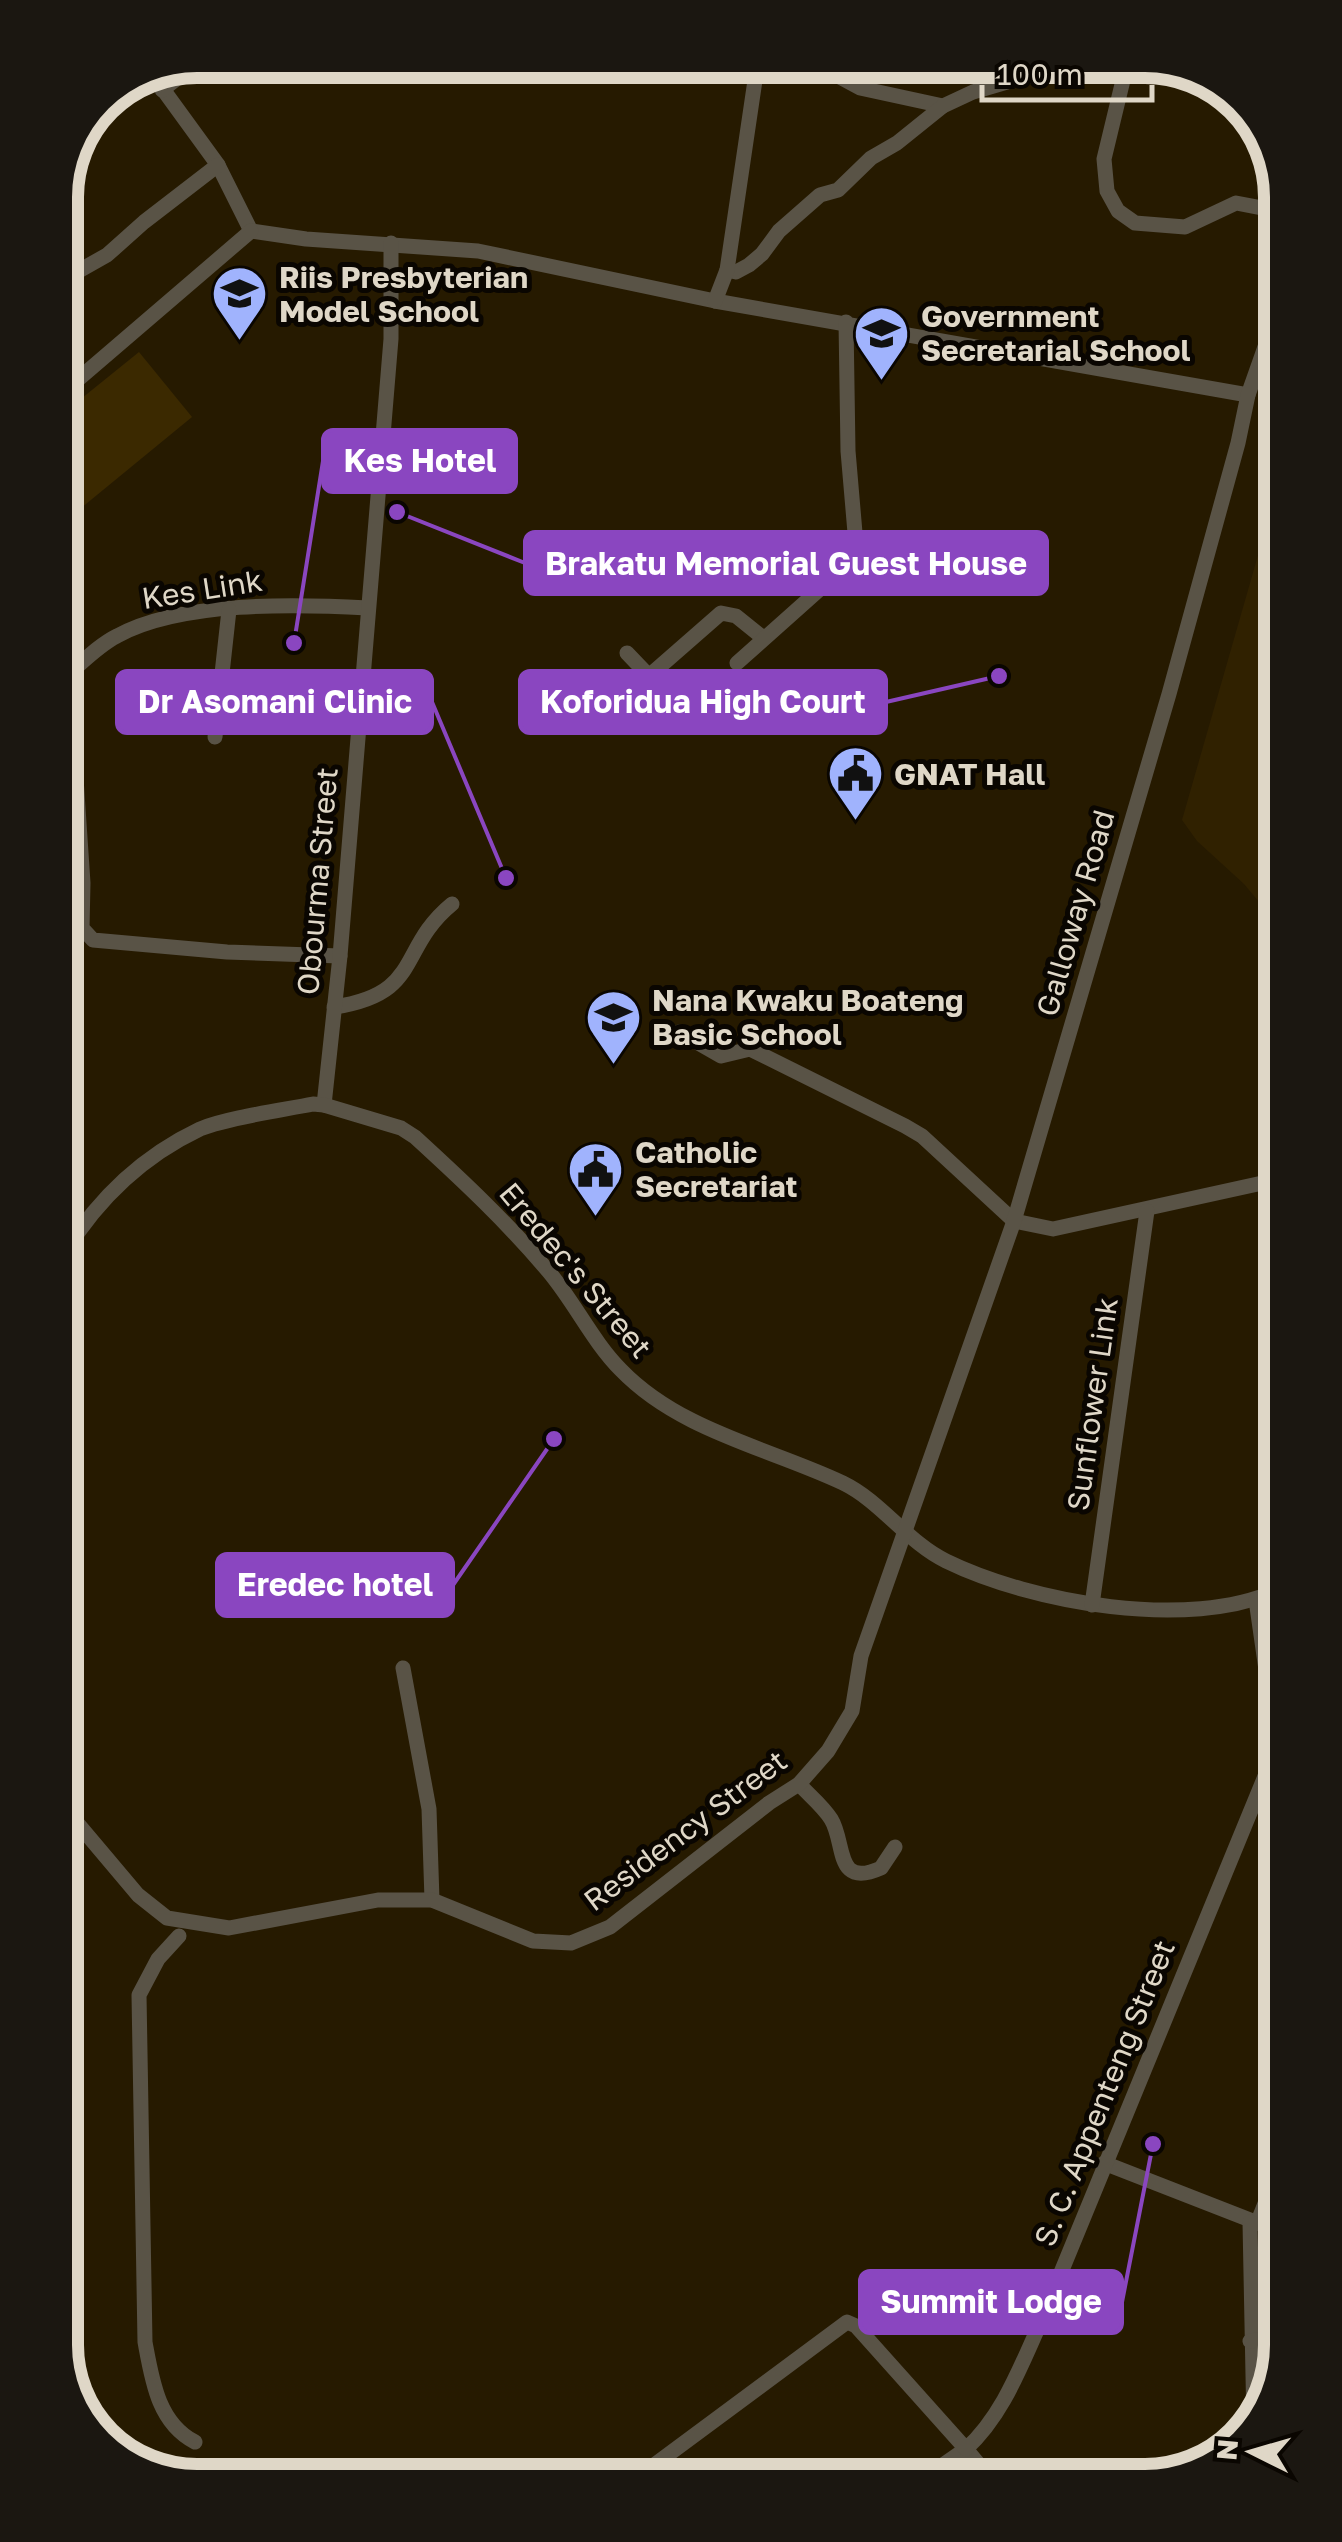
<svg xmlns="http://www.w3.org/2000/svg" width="1342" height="2542" font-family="'Golos Text',sans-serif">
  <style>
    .built { fill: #302100 }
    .green { fill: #3b2900 }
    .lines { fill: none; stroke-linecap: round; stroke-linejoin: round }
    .minor { stroke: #595346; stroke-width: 15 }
    .labels { text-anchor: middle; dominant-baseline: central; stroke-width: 10; stroke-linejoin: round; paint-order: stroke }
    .poi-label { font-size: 30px; font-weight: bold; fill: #dfd7c7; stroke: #0a0601; text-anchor: start }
    .street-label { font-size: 30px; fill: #dfd7c7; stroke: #0a0601 }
    .rim { fill: none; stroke: #dfd7c7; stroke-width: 12 }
    .leader { fill: none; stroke: #8a46c0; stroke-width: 4 }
    .callout-dot { fill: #8a46c0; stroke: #0a0601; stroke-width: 4 }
    .callout { fill: #8a46c0; stroke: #8a46c0; stroke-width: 4 }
    .callout-label { font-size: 32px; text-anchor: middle; font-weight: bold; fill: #fff }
  </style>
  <rect width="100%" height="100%" fill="#261a00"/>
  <path class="built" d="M1273 503 1275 921 1244 884 1197 841 1182 820Z"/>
  <path class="green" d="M139 352 192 417 75 513 62 497 61 415Z"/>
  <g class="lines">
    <g class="minor">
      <path d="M808 60 860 88 943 106"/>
      <path d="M1104 60 1122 71 1124 76 1104 159 1107 191 1118 211 1135 223 1185 227 1236 203 1272 210"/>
      <path d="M154 77 218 165 251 231"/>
      <path d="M162 90 201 60"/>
      <path d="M251 231 306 239 478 251 715 301 1248 395"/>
      <path d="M727 270 736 272 749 265 762 254 779 231 820 195 838 190 871 158 897 143 943 106 973 92 1007 82 1034 60"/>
      <path d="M61 281 107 255 144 222 218 165"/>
      <path d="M715 301 727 270 758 60"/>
      <path d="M61 394 251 231"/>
      <path d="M627 653 649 676 721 613 736 616 762 637"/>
      <path d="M737 663 857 556 848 451 846 322"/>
      <path d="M63 679C80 665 97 646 117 636 180 601 296 604 368 608"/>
      <path d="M63 716 74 748 83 883 82 928 93 940 227 952 340 956"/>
      <path d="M215 737 229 610"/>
      <path d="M334 1007C423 994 397 949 452 904"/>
      <path d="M679 1032 721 1056 750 1049 905 1126 922 1136 1014 1221 1053 1229 1276 1180"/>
      <path d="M324 1105 340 956 391 339V243"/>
      <path d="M65 1252C98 1199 143 1156 200 1129 225 1118 283 1110 313 1104L324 1105 401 1128 415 1137C462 1180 508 1223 549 1272 575 1303 593 1342 621 1370 680 1431 769 1448 843 1483 882 1502 907 1542 946 1561 1032 1603 1189 1631 1278 1590"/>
      <path d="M1256 1600 1277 1747"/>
      <path d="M1092 1605 1147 1211"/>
      <path d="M403 1668 429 1809 432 1900"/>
      <path d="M799 1784C809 1795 823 1806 831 1819 846 1843 834 1889 881 1868L895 1847"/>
      <path d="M68 1812 138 1895 167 1918 229 1928 378 1900H432L533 1941 571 1943 610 1927 769 1803 799 1784 828 1751 852 1711 861 1656 1014 1221 1169 694 1238 443 1248 395 1272 327"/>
      <path d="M179 1936 158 1959 139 1995 145 2342C152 2380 158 2423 195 2442"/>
      <path d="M1104 2163 1281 2232"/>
      <path d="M1258 2221 1281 2164"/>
      <path d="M1250 2222 1254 2426"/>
      <path d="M1250 2341 1282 2337"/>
      <path d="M930 2474 966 2449 987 2474"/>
      <path d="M638 2477 847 2322 856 2326 966 2449C1002 2416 1019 2370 1039 2326L1277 1747"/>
    </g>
  </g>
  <defs>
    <symbol id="school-pin" viewBox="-11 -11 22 30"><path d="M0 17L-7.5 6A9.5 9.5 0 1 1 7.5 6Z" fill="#a0b3fd" stroke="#0a0601"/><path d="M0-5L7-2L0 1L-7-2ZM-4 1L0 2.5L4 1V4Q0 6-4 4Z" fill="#111"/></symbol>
    <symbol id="civic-pin" viewBox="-11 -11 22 30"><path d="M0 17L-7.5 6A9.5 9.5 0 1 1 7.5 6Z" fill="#a0b3fd" stroke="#0a0601"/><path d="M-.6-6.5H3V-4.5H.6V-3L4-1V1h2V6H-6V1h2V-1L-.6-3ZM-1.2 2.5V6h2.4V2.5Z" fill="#111"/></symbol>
  </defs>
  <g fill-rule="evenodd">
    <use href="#school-pin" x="208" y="262" width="63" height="86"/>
    <use href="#school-pin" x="850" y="302" width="63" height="86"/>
    <use href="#civic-pin" x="824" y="742" width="63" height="86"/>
    <use href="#school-pin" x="582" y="986" width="63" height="86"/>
    <use href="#civic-pin" x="564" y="1138" width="63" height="86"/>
  </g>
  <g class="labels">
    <g class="poi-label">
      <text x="279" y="277">Riis Presbyterian<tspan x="279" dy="34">Model School</tspan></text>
      <text x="921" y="316">Government<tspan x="921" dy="34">Secretarial School</tspan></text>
      <text x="894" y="774">GNAT Hall</text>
      <text x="652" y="1000">Nana Kwaku Boateng<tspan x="652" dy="34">Basic School</tspan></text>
      <text x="635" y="1152">Catholic<tspan x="635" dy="34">Secretariat</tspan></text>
    </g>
    <g class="street-label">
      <text transform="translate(202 589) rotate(-9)">Kes Link</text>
      <text transform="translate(317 881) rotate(-85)">Obourma Street</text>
      <text transform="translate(1075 913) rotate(-74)">Galloway Road</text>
      <text transform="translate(576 1270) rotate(50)">Eredec's Street</text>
      <text transform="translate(1092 1404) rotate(-82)">Sunflower Link</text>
      <text transform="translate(685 1830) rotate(-37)">Residency Street</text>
      <text transform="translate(1104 2093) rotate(-68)">S. C. Appenteng Street</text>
    </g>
  </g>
  <path d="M0 0H1342V2542H0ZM197 78H1145A119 119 0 0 1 1264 197V2345A119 119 0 0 1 1145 2464H197A119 119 0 0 1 78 2345V197A119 119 0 0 1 197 78Z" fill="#1b1711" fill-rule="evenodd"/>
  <path class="rim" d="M197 78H1145A119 119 0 0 1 1264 197V2345A119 119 0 0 1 1145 2464H197A119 119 0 0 1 78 2345V197A119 119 0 0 1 197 78Z"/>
  <path class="leader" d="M294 643L323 461M397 512L525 563M999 676L886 702M506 878L432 702M554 1439L453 1585M1153 2144L1122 2302"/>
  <g class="callout-dot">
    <circle cx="294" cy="643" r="10"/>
    <circle cx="397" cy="512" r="10"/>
    <circle cx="999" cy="676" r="10"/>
    <circle cx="506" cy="878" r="10"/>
    <circle cx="554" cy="1439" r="10"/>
    <circle cx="1153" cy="2144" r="10"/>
  </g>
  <g class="callout">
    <rect x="323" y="430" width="193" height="62" rx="10"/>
    <rect x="525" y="532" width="522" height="62" rx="10"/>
    <rect x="520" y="671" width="366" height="62" rx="10"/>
    <rect x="117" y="671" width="315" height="62" rx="10"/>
    <rect x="217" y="1554" width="236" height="62" rx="10"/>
    <rect x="860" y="2271" width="262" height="62" rx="10"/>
  </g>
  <g class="callout-label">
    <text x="420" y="472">Kes Hotel</text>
    <text x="786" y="575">Brakatu Memorial Guest House</text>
    <text x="703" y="713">Koforidua High Court</text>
    <text x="275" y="713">Dr Asomani Clinic</text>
    <text x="335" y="1596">Eredec hotel</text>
    <text x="991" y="2313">Summit Lodge</text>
  </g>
  <g transform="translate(1252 2452) rotate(275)" stroke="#0a0601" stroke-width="8" paint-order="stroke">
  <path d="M0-8L18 38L0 25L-18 38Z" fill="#dfd7c7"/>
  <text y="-15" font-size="28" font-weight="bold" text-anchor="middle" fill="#dfd7c7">N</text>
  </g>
  <path d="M982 85v15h170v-15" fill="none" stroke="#dfd7c7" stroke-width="5"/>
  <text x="997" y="85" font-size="30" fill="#dfd7c7" stroke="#0a0601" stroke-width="8" paint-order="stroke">100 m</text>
</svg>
